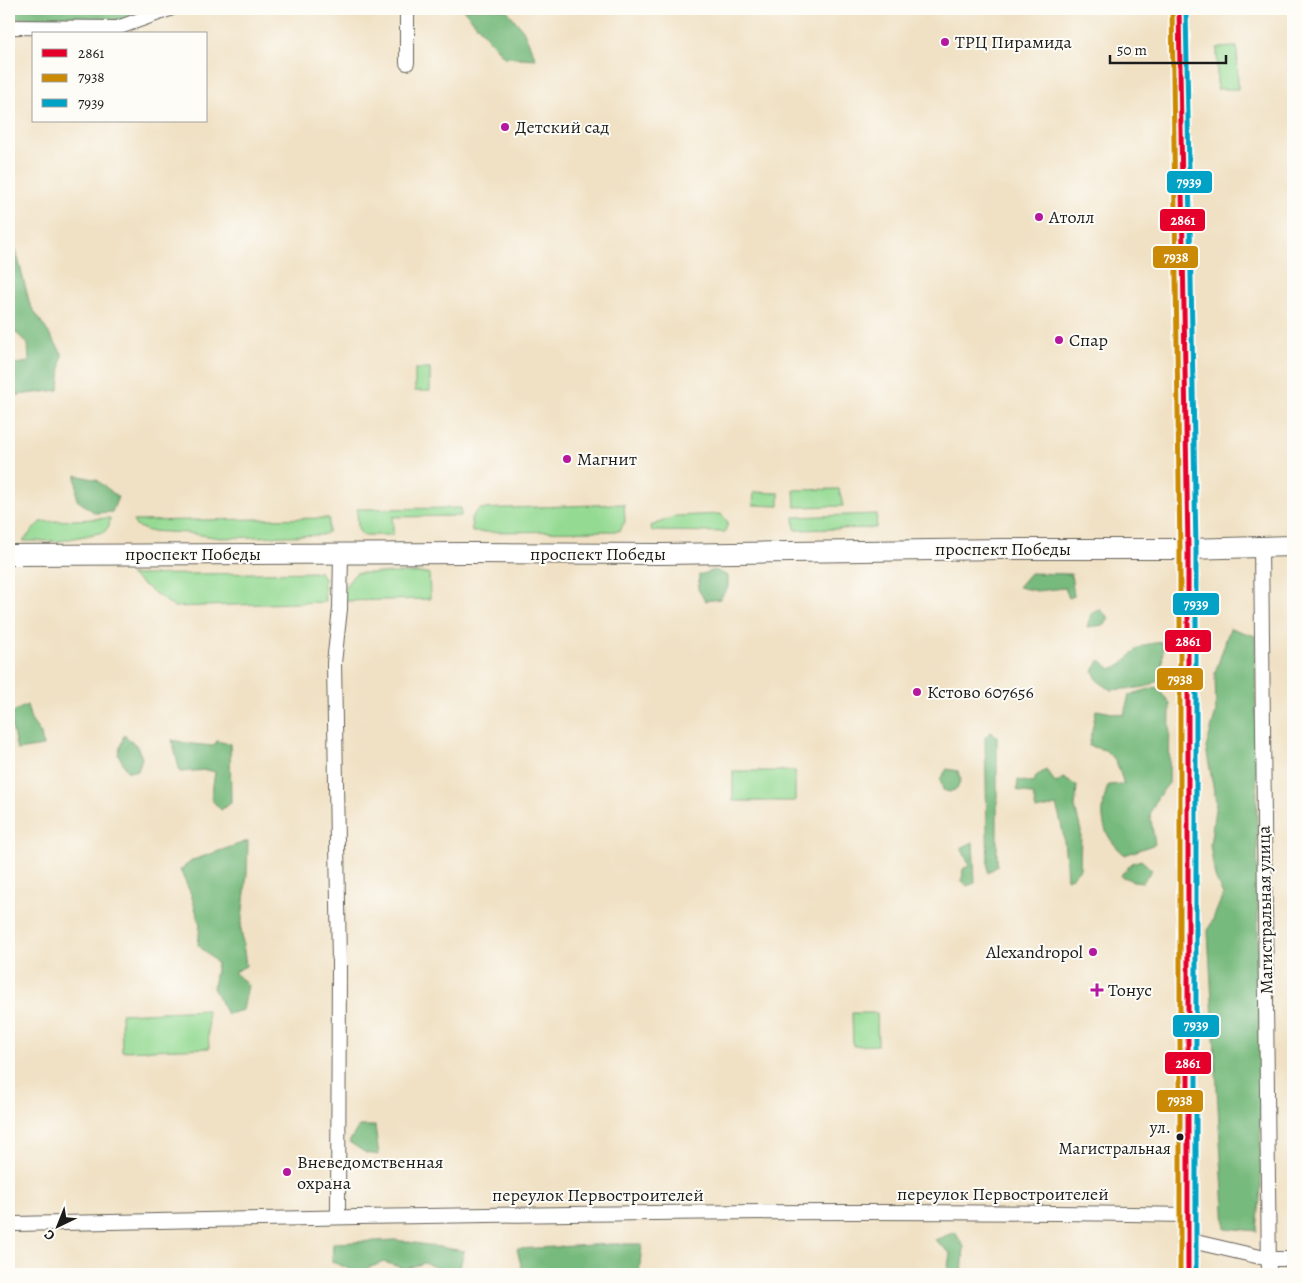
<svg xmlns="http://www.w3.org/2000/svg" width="1302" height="1283" font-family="Alegreya,serif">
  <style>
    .green { fill: #94da93; stroke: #587b58 }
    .forest { fill: #77ba7d; stroke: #4a6b4c }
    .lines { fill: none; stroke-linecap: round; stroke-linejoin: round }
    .street-casing { stroke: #666157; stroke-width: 16 }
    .secondary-casing { stroke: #666157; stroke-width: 22 }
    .street { stroke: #fff; stroke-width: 14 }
    .secondary { stroke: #fff; stroke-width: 20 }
    .bus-1-casing { stroke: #fdfcf7; stroke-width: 9 }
    .bus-2-casing { stroke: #fdfcf7; stroke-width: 9 }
    .bus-3-casing { stroke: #fdfcf7; stroke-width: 9 }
    .bus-1 { stroke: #e4002b; stroke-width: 5 }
    .bus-2 { stroke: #cb8a06; stroke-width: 5 }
    .bus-3 { stroke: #01a2c5; stroke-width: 5 }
    .poi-dot { fill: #b5179e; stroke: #fdfcf7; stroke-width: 2 }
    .bus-dot { fill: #1c1c1c; stroke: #fdfcf7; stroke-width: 2 }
    .labels { text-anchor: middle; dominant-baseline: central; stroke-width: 4; stroke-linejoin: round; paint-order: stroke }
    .bus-label { font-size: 17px; fill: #1c1c1c; stroke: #fdfcf7; text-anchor: end }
    .poi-label { font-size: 18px; fill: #1c1c1c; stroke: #fdfcf7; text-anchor: start }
    .street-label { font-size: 18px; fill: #1c1c1c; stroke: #fdfcf7 }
    .line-badge { stroke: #fdfcf7; stroke-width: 2 }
    .badge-label { font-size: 14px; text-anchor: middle; font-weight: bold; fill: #fff }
  </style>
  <rect width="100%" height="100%" fill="#fdfcf7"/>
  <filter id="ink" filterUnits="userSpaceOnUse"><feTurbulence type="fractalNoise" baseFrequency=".02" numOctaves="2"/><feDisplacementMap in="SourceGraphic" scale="10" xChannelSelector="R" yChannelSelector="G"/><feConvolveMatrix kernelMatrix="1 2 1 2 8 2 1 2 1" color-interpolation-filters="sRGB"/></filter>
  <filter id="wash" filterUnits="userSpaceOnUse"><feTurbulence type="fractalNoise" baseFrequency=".0096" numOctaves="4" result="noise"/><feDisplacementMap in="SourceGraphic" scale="20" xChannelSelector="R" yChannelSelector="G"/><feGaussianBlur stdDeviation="1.12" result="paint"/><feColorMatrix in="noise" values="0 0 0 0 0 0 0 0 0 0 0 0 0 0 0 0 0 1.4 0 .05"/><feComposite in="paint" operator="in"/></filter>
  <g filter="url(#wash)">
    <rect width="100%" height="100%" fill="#f0e1c4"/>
    <g class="green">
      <path d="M1237 47 1238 89H1217V48Z"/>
      <rect x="415" y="369" width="15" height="22"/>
      <path d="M839 489 843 506 795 507 794 490Z"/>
      <path d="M754 492 779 493V506L753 505Z"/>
      <path d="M624 504 625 522 619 531 472 532 471 518 479 509Z"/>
      <path d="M461 508V516L393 517V535H362L358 529 357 509Z"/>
      <path d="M721 514 728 522 725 532 652 531 651 526 676 516Z"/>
      <path d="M877 514 876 528 795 530 794 517Z"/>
      <path d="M110 518 109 526 104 532 60 541H23L40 522Z"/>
      <path d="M329 518 328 532 322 535 220 538 188 533 148 531 136 526 133 521Z"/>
      <path d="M320 572 324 578 325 602 174 607 130 575Z"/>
      <path d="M356 573H429L430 599 342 601C343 588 348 582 356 573Z"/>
      <rect x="733" y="771" width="62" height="30"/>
      <path d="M207 1010 209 1048 122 1051 121 1014Z"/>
      <path d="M852 1013H877L878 1045 853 1046Z"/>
    </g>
    <g class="forest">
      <path d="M9 9H160L122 22 9 18Z"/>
      <path d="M463 9H506L523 30 536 59 504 57Z"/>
      <path d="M9 223 30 305 62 353 59 390 9 396V365L29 362 28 344 9 326Z"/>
      <path d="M76 475 97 480 118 497 112 512 95 513 77 500Z"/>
      <path d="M715 570 728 576V587L720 599 705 601 698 589 699 575Z"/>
      <path d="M1030 573 1071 574 1074 596 1069 598 1065 588 1037 591 1018 587Z"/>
      <path d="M1100 609 1109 618 1105 625 1087 627 1091 614Z"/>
      <path d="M1230 628 1255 636 1261 1188 1257 1231 1225 1228 1208 931 1223 895 1215 877 1210 845 1216 802 1206 748 1216 712 1215 673Z"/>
      <path d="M1163 642 1162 674C1160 677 1157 681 1154 683 1145 690 1123 688 1111 690L1098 681 1093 671 1100 660 1111 669C1127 664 1130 652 1143 646 1149 643 1157 643 1163 642Z"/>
      <path d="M1156 687 1170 703 1169 783 1157 798 1150 814 1155 844 1125 855C1100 834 1099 815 1108 785L1124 784 1116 761 1105 750 1089 746 1096 710 1124 715 1129 695Z"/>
      <path d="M27 705 31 720 41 734 43 746 17 750 9 714Z"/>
      <path d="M991 732 997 736V866L988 873 985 737Z"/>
      <path d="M124 735 137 746 142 758 138 771H127L118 754Z"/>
      <path d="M172 740 192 744 213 746 217 741 230 744 231 803 221 810 211 799 215 772 207 770 180 772Z"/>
      <path d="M947 769 958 771 961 780 957 789 949 792 943 790 940 779Z"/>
      <path d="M1046 770 1056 783 1063 778 1077 786 1075 807 1081 831 1080 869 1072 877 1067 879C1065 853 1065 830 1056 806L1036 810 1033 795 1017 790 1018 780 1034 783 1036 776Z"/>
      <path d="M248 841 247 873 241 929 246 966 234 972 248 985 243 1010 227 1014 213 988 217 963 198 945 200 925 191 894 180 870 193 860Z"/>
      <path d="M973 842 975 883 967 886 962 881 963 869 970 865 961 848Z"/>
      <path d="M1141 860 1152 870 1143 882 1133 881 1120 876 1132 863Z"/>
      <path d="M359 1126H375L379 1155 366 1153 349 1142Z"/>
      <path d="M955 1232 964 1247 962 1274H947L950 1253 935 1240Z"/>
      <path d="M396 1240 464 1251 460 1267 449 1272 424 1263 405 1269 384 1262 357 1272 332 1262 333 1243Z"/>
      <path d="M612 1244H642L639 1274H625V1272L575 1268 559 1274H523L517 1249Z"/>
    </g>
  </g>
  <g filter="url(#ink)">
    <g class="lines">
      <defs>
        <g id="street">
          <path d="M9 27 117 28 170 9"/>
          <path d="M407 63V9"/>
          <path d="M1261 546 1269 1274"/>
          <path d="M338 1217 339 963 334 663 340 609 341 553"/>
          <path d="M9 1224C401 1216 794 1207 1187 1215"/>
          <path d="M1187 1240 1269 1259H1293"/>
        </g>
        <g id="secondary">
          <path d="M1179 9 1188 549V1274"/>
          <path d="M9 555 469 553 661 554 1002 549H1188L1293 546"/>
        </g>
      </defs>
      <use href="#street" class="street-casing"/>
      <use href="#secondary" class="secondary-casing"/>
      <use href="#street" class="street"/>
      <use href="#secondary" class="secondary"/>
      <defs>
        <path id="bus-1" d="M1179 9 1188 549V1274"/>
        <path id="bus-2" d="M1172 9 1180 549V1274"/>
        <path id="bus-3" d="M1186 9 1196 549V1274"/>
      </defs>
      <use href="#bus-1" class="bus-1-casing"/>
      <use href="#bus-2" class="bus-2-casing"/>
      <use href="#bus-3" class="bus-3-casing"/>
      <use href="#bus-1" class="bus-1"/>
      <use href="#bus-2" class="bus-2"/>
      <use href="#bus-3" class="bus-3"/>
    </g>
  </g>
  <g class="poi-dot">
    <circle cx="945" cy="42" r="5"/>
    <circle cx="505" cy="127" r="5"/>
    <circle cx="1039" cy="217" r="5"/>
    <circle cx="1059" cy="340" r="5"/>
    <circle cx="567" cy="459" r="5"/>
    <circle cx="917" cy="692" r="5"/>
    <circle cx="1093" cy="952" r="5"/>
    <path d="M1094.5 982.5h5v5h5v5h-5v5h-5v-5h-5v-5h5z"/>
    <circle cx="287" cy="1172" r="5"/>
  </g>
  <circle class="bus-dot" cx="1180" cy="1137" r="4.5"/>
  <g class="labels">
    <g class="bus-label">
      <text x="1171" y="1127">ул.<tspan x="1171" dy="21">Магистральная</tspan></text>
    </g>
    <g class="poi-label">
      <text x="955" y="42">ТРЦ Пирамида</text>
      <text x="515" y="127">Детский сад</text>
      <text x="1049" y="217">Атолл</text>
      <text x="1069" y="340">Спар</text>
      <text x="577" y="459">Магнит</text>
      <text x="927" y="692">Кстово 607656</text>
      <text x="1083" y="952" text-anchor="end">Alexandropol</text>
      <text x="1108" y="990">Тонус</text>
      <text x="297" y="1162">Вневедомственная<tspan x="297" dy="21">охрана</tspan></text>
    </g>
    <g class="street-label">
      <text x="1003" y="549">проспект Победы</text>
      <text x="193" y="554">проспект Победы</text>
      <text x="598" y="554">проспект Победы</text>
      <text transform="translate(1265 910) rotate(-91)">Магистральная улица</text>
      <text x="1003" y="1194">переулок Первостроителей</text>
      <text x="598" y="1195">переулок Первостроителей</text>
    </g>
  </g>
  <g class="line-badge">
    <rect x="1166" y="170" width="47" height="24" rx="5" fill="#01a2c5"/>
    <rect x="1159" y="208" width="47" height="24" rx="5" fill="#e4002b"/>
    <rect x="1152" y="245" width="47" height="24" rx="5" fill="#cb8a06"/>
    <rect x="1172" y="592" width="48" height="24" rx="5" fill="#01a2c5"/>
    <rect x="1164" y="629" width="48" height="24" rx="5" fill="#e4002b"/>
    <rect x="1156" y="667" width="48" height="24" rx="5" fill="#cb8a06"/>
    <rect x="1172" y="1014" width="48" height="24" rx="5" fill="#01a2c5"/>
    <rect x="1164" y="1051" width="48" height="24" rx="5" fill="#e4002b"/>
    <rect x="1156" y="1089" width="48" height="24" rx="5" fill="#cb8a06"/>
  </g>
  <g class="badge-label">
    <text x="1189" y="187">7939</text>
    <text x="1183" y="225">2861</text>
    <text x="1176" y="262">7938</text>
    <text x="1196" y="609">7939</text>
    <text x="1188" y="646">2861</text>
    <text x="1180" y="684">7938</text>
    <text x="1196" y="1030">7939</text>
    <text x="1188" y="1068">2861</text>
    <text x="1180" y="1105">7938</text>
  </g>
  <rect width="1302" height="1283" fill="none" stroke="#fdfcf7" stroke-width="30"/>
  <rect x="32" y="32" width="175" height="90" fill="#fdfcf7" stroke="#a3a29f"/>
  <rect x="42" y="49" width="25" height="8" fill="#e4002b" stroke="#a3a29f"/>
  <text x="78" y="58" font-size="15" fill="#1c1c1c">2861</text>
  <rect x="42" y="74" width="25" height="8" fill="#cb8a06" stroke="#a3a29f"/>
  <text x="78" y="82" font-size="15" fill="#1c1c1c">7938</text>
  <rect x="42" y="99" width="25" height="8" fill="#01a2c5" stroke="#a3a29f"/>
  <text x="78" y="108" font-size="15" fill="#1c1c1c">7939</text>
  <g transform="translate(58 1226) rotate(223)" stroke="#fdfcf7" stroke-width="4" paint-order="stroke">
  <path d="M0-4L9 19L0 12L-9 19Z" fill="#1c1c1c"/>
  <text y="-8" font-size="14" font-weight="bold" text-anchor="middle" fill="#1c1c1c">С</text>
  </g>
  <path d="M1110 55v8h116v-8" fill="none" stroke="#1c1c1c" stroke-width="2.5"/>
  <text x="1117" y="55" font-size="15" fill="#1c1c1c" stroke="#fdfcf7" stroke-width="4" paint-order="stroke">50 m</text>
</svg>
